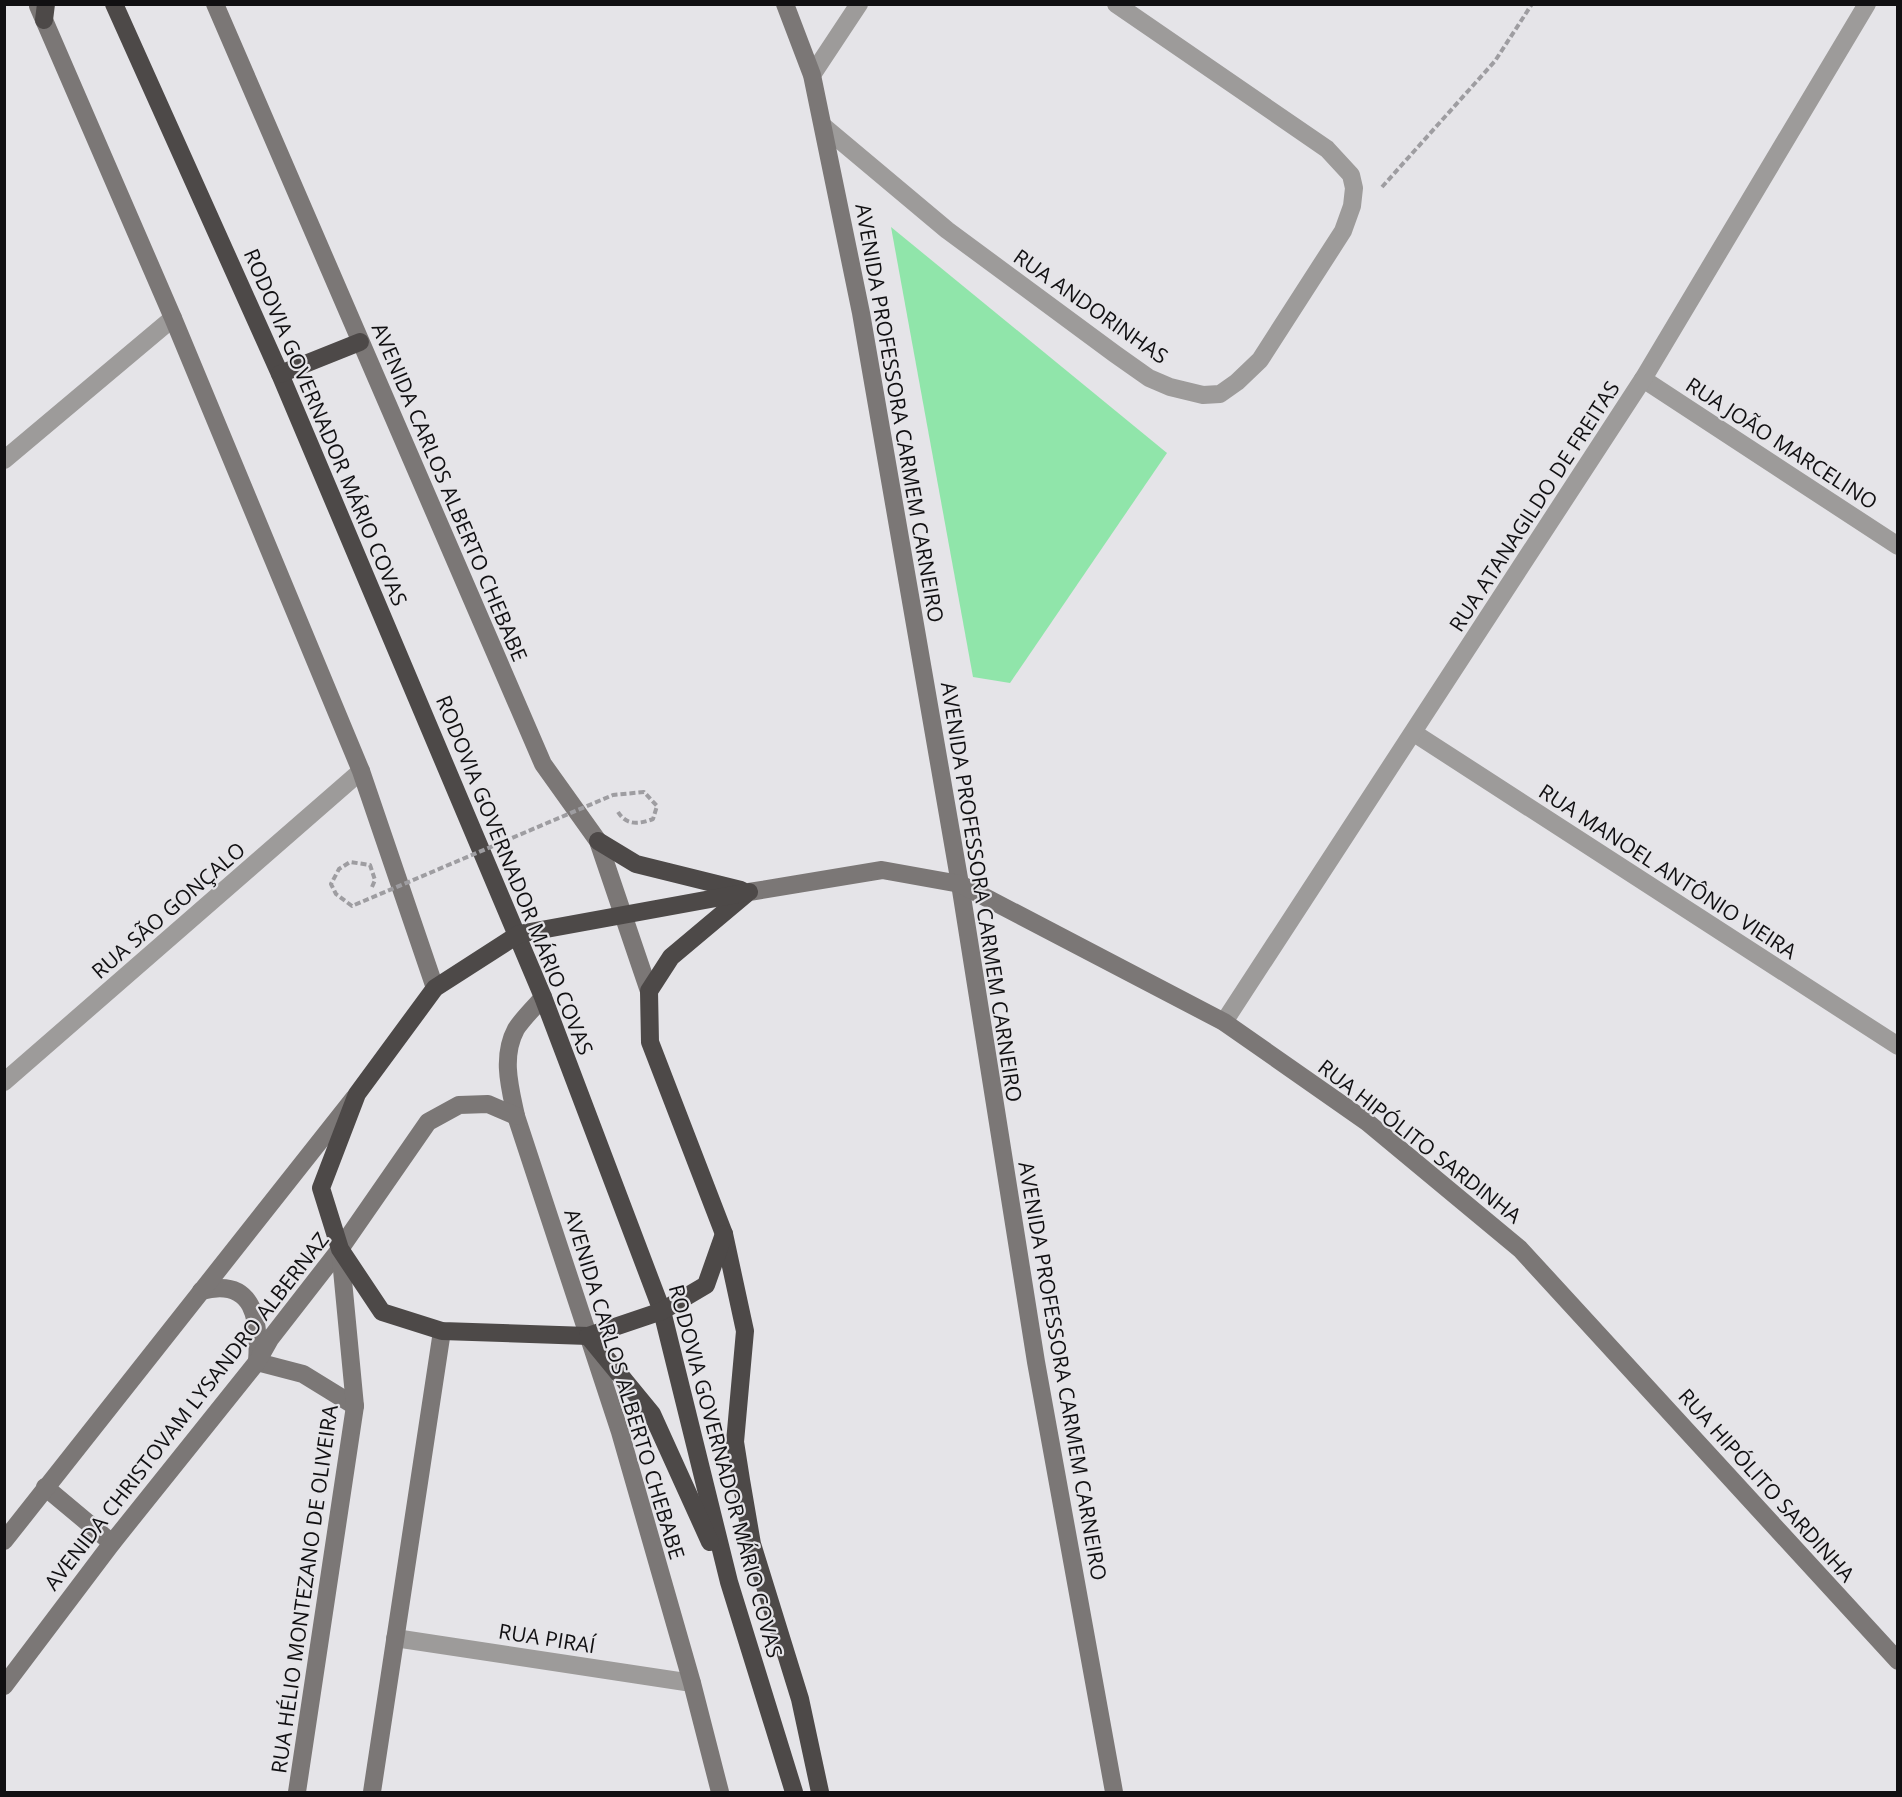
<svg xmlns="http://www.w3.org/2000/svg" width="1902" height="1797" font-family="'Open Sans',sans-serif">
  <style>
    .green { fill: #90e5aa }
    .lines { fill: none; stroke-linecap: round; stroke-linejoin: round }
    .path { stroke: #9e9da1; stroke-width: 4; stroke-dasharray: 6 3; stroke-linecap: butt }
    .street { stroke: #9d9b9a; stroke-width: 18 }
    .secondary { stroke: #7b7776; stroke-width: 18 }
    .highway { stroke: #4d4948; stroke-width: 18 }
    .path-bridge { stroke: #9e9da1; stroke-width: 4; stroke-dasharray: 6 3; stroke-linecap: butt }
    .labels { text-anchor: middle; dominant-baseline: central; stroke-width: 4.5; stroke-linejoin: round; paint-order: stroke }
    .street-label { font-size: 21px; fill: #111012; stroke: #e5e4e8 }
  </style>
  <rect width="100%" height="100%" fill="#e5e4e8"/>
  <path class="green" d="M891 227 1167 453 1010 683 973 677Z"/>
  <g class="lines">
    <path class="path" d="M1382 187 1495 61 1532 4"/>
    <g class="street">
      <path d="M812 75 859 4"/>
      <path d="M823 126 947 230 1115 354 1149 378 1170 387 1203 395 1220 394 1237 382 1260 360 1343 231 1352 206 1354 188 1351 175 1327 149 1116 4"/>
      <path d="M1643 379 1898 546"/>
      <path d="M4 460 173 318"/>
      <path d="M1414 733 1898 1046"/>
      <path d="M1224 1022 1643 379 1867 4"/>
      <path d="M4 1082 361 771"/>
      <path d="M395 1638 692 1683"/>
    </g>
    <g class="secondary">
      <path d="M215 4 543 764 598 841 649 991"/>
      <path d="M785 4 812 75 861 313 960 884 1036 1362 1114 1792"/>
      <path d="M38 6 173 318 361 771 435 988"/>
      <path d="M749 892 882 870 960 884 1224 1022 1367 1122 1520 1249 1898 1661"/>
      <path d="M543 997C535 1007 523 1018 516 1029 501 1057 510 1088 516 1116L620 1432 692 1683 720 1792"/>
      <path d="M201 1291C255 1276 260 1321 257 1362L303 1374 355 1406"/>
      <path d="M45 1487 112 1543"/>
      <path d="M4 1541 354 1098"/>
      <path d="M4 1686 112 1543 257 1362 270 1339 340 1249 428 1122 459 1105 488 1104 516 1116"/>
      <path d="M297 1792 355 1406 340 1249"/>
      <path d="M372 1792 442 1331"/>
    </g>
    <g class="highway">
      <path d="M114 4 280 374 543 997 662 1311 729 1582 794 1792"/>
      <path d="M44 20 46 4"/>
      <path d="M280 374 360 342"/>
      <path d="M598 841 636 864 741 890"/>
      <path d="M746 894 671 957 649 991 650 1042 724 1234 745 1331 735 1442 741 1480 752 1544 800 1699 820 1792"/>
      <path d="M724 1234 706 1285 662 1311 588 1336 442 1331 382 1312 340 1249 321 1188 357 1094 435 988 519 934 749 892"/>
      <path d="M588 1336 652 1414 710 1542"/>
    </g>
    <path class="path-bridge" d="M372 887 375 880 370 865 350 862 339 869 331 884 336 894 352 906 613 795 644 792 657 806 653 819C639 824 627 826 618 812"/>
  </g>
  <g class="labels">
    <g class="street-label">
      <text transform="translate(1091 306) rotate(35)">RUA ANDORINHAS</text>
      <text transform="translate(900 413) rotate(80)">AVENIDA PROFESSORA CARMEM CARNEIRO</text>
      <text transform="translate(326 427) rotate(67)">RODOVIA GOVERNADOR MÁRIO COVAS</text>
      <text transform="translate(1782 443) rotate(33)">RUA JOÃO MARCELINO</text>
      <text transform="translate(450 492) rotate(67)">AVENIDA CARLOS ALBERTO CHEBABE</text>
      <text transform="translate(1534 506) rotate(-57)">RUA ATANAGILDO DE FREITAS</text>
      <text transform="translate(1668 871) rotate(33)">RUA MANOEL ANTÔNIO VIEIRA</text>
      <text transform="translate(515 875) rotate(68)">RODOVIA GOVERNADOR MÁRIO COVAS</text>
      <text transform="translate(982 892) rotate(81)">AVENIDA PROFESSORA CARMEM CARNEIRO</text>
      <text transform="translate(168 910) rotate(-41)">RUA SÃO GONÇALO</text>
      <text transform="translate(1420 1141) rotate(38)">RUA HIPÓLITO SARDINHA</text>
      <text transform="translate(1063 1371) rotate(80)">AVENIDA PROFESSORA CARMEM CARNEIRO</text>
      <text transform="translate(625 1384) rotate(73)">AVENIDA CARLOS ALBERTO CHEBABE</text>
      <text transform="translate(186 1411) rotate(-52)">AVENIDA CHRISTOVAM LYSANDRO ALBERNAZ</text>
      <text transform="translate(726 1471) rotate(75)">RODOVIA GOVERNADOR MÁRIO COVAS</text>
      <text transform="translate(1767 1485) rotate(48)">RUA HIPÓLITO SARDINHA</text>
      <text transform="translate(304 1589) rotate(-82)">RUA HÉLIO MONTEZANO DE OLIVEIRA</text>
      <text transform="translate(547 1638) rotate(9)">RUA PIRAÍ</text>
    </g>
  </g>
  <rect width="1902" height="1797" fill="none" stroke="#111012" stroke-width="12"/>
</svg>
